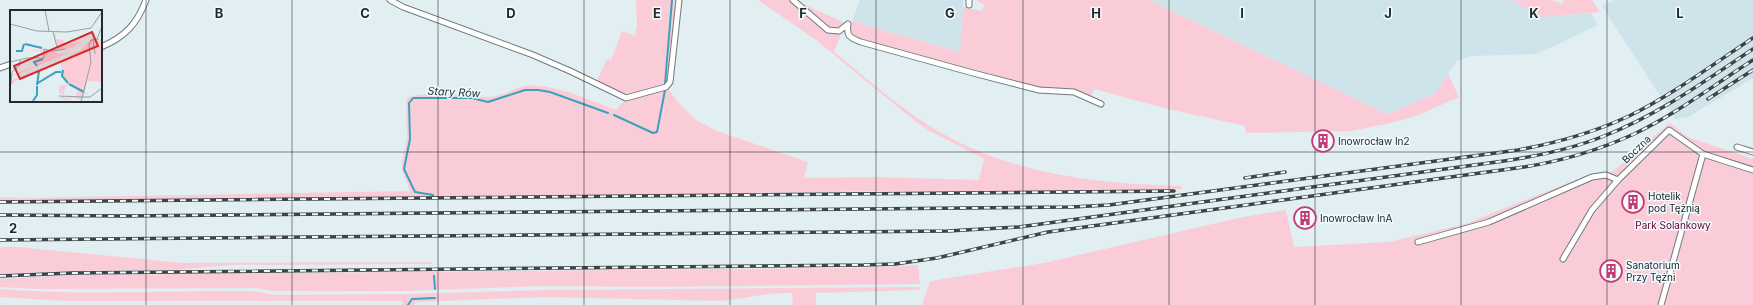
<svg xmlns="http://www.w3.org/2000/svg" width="1753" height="305" viewBox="0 0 1753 305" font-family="Inter,sans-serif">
<rect width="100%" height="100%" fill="#e1eff2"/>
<g fill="#cee4ea">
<polygon points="860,0 963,0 961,52 871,27 853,20"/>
<polygon points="1149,0 1512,0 1541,17 1591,13 1598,25 1537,54 1471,56 1457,61 1435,94 1387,114"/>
<polygon points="1615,0 1753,0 1753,78 1688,117 1675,119 1602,6"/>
</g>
<g fill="#faccd8">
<polygon points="636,0 677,0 668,81 664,86 627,96 597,81 607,59 611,60 622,31 635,36 637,25"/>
<path d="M 758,0 L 798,0 L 801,3 L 845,23 L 834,52 C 864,76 893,102 925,123 C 1002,173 1092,184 1181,186 L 1182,189 L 1037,192 L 900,191 L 438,197 L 0,200 L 0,197 L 25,198 L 410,191 L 402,170 L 402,161 L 407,138 L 406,102 L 408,97 C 430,91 465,97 487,97 C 500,98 513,88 525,86 C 550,82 593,101 616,110 L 624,101 L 668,89 L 678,102 L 696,120 L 717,131 L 808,162 L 804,178 L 873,177 L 979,180 L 984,159 L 928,130 L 915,121 L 816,40 Z"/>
<polygon points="976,0 1149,0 1387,114 1435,94 1448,74 1459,97 1416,116 1390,123 1352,131 1246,133 1245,126 1164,108 1094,89 1091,96 1075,90 1044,88 861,40 855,37 850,31 853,20 871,27 960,52 963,7 982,11 984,5"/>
<polygon points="1512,0 1552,0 1562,4 1564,0 1592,0 1600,12 1541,17"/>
<polygon points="1670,123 1688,137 1753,159 1753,305 922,305 930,281 1044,263 1243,217 1286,210 1294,247 1389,242 1465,224 1570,182 1590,175 1612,172"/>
<polygon points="0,247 18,247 183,263 432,262 432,264 230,265 174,270 71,271 0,274"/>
<polygon points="918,265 920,284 651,287 545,286 404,291 273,291 255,288 34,289 0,287 0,279 68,275 859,268"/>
<path d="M 920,287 L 919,290 L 816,293 L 816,305 L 793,305 L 792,293 C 768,292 744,299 720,301 L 545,297 L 416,302 L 414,305 L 402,305 L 403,301 L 68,301 L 0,297 L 0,289 C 85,296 169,290 254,291 L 275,295 L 405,294 L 546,290 Z"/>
</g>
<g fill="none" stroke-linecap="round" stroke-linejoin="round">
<g stroke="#38a3bc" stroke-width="2">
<polyline points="665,84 672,0"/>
<polyline points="614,115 653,133 657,132 665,90"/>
<polyline points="433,197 433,195 415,192 404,169 410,139 409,103 413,98 472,98 488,102 525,90 538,90 550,92 608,113"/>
<polyline points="434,276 435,289"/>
<polyline points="408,305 412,299 435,298"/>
</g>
<g stroke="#6e7a7d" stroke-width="7">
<g id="street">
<polyline points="390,0 403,7 533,55 570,71 626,98 666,87 670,82 679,0"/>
<path d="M 793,0 L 828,30 L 839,31 L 848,24 C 846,37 851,38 861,42 L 973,73 L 1039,90 L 1074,92 L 1101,104"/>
<polyline points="969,5 969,0"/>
<path d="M 101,47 C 125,37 137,24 146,0"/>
<polyline points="0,68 11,64"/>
<polyline points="1737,147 1753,152"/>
<polyline points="1418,242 1489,222 1592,177 1606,175 1618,180"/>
<polyline points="1563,259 1592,210 1618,180 1669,130 1703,154 1753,170"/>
<polyline points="1661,305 1703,154"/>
</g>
</g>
<use href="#street" stroke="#fff" stroke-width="5"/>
<g stroke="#3e4445" stroke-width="3.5">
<g id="rail">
<polyline points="1708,99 1753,70"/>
<polyline points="1245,178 1285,172"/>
<polyline points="0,202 1174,191"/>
<path d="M 0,215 L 123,216 L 1072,207 L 1109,205 L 1518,150 C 1556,143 1593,133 1629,116 C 1672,95 1712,65 1753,38"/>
<path d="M 0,240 L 948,231 L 1019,227 L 1504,161 C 1538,156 1572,149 1604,136 C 1658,115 1705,81 1753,49"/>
<path d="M 0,276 L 72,273 L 864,265 L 895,264 L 937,258 L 1048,232 L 1524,167 C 1562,161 1599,150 1634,134 C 1676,114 1714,85 1753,60"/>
</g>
</g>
<use href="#rail" stroke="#f1fbff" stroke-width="2" stroke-dasharray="6" stroke-linecap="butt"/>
</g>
<path fill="none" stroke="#24292a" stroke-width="1" stroke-opacity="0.55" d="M 146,0 L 146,305M 292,0 L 292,305M 438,0 L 438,305M 584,0 L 584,305M 730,0 L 730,305M 876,0 L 876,305M 1023,0 L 1023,305M 1169,0 L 1169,305M 1315,0 L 1315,305M 1461,0 L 1461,305M 1607,0 L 1607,305M 0,152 L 1753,152"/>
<defs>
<g id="building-ring" transform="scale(1.15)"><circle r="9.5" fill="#f1fbff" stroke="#c43a72" stroke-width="1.5"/><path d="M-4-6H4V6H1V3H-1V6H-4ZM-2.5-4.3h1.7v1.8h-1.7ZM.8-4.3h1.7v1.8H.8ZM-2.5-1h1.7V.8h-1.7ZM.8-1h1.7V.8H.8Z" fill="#c43a72"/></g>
</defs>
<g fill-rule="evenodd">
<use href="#building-ring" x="1323" y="141"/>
<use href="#building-ring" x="1633" y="202"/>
<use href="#building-ring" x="1305" y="218"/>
<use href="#building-ring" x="1611" y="271"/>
</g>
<g text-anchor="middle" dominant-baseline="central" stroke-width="3" stroke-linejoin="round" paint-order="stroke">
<g font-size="10" fill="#24292a" stroke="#f1fbff" text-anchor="start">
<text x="1338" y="141">Inowrocław In2</text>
<text x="1648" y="196">Hotelik<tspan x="1648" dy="12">pod Tężnią</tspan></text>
<text x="1320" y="218">Inowrocław InA</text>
<text x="1626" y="265">Sanatorium<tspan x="1626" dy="12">Przy Tężni</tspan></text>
</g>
<g font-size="10" fill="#24292a" stroke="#f1fbff">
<text transform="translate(1636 149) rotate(-44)">Boczna</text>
</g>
<g font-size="10" fill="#5e022f" stroke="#f1fbff">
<text x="1673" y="225">Park Solankowy</text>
</g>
<g font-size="11" font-style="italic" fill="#1c343a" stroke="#f1fbff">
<text transform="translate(454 92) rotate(3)">Stary Rów</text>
</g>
</g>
<g transform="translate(10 10)">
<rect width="92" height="92" fill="#e1eff2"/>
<path d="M 44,24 L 46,24 L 46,29 L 53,30 L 54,34 L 71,32 L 62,38 L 42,41 L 49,44 L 60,42 L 9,64 L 5,65 L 2,66 L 1,70 L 51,51 L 71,40 L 81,29 L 92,29 L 92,72 L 77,71 L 75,82 L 81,87 L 75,83 L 71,90 L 63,87 L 60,90 L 51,89 L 51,86 L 60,89 L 60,87 L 49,83 L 49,76 L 58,74 L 50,62 L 28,73 L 27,85 L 25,90 L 22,92 L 27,85 L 28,62 L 8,69 L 0,77 L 0,66 L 26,56 L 24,52 L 34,49 L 31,41 L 0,41 L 12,41 L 14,33 L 40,41 L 48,39 ZM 14,34 L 22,34 L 25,36 L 19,35 L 33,40 L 12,41 ZM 51,51 L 51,62 L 46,61 L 27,72 L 28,61 ZM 59,75 L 67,80 L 66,86 L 54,85 L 55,76 Z" fill="#faccd8" fill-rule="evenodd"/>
<path fill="none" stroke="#38a3bc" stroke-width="2" d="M 15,34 L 32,38M 6,41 L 12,41 L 14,34M 27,56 L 24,52 L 33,49M 53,60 L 52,66 L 58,73M 28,73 L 46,62 L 51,62M 59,74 L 74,82M 27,75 L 29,61M 23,91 L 27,85 L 27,76"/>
<path fill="none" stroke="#95a0a2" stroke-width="1" d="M 35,0 L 39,21M 0,14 L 27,21 L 57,22 L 81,18 L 92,2M 43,22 L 47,37M 87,29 L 92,16M 83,30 L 85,44M 0,52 L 17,48 L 34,48 L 34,39 L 42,41 L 55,39M 1,74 L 2,62 L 10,55 L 10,50M 49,86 L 72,87M 72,87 L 80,87 L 92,78M 71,92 L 81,52 L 79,35 L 81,30 L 88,29"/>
<path fill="#d62828" fill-opacity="0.15" stroke="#d62828" stroke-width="2" d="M 82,22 L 88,36 L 10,69 L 4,56 Z"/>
<rect width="92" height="92" fill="none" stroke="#24292a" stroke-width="2"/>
</g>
<g font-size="13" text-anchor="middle" font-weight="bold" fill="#24292a" stroke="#f1fbff" stroke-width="3" stroke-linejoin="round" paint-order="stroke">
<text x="219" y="18">B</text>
<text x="365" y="18">C</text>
<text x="511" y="18">D</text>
<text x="657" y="18">E</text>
<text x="803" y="18">F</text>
<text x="950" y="18">G</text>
<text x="1096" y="18">H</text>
<text x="1242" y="18">I</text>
<text x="1388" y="18">J</text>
<text x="1534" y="18">K</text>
<text x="1680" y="18">L</text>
<text x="13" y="233">2</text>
</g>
</svg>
